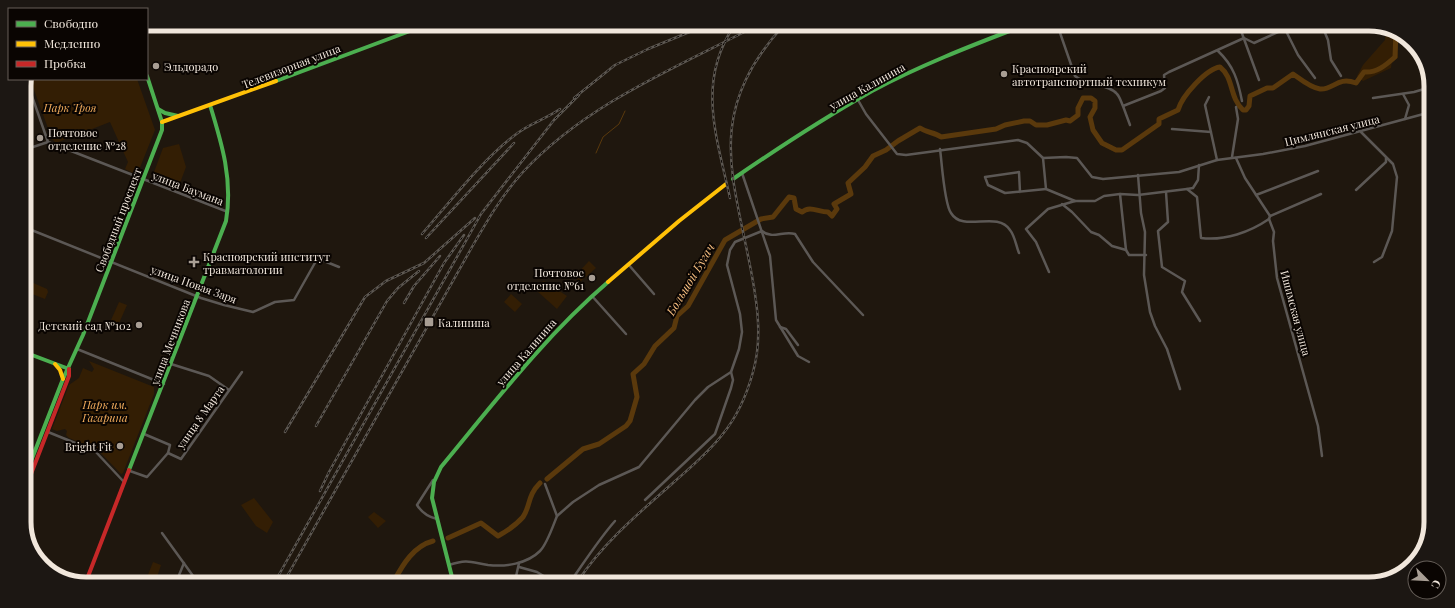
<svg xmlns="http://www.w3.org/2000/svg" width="1455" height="608" viewBox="0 0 1455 608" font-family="'Playfair Display',serif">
<rect width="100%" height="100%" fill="#1f170e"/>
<g fill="#331e04">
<polygon points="1386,29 1393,29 1400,34 1397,35 1398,58 1392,61 1391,68 1363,81 1357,76 1363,65 1385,40"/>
<polygon points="30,79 137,79 155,130 137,175 125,169 128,162 110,122 56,143 52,139"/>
<polygon points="179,144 186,167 177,191 151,180 163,148"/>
<polygon points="589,261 596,268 580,282 574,277"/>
<polygon points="544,281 567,296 557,309 537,291 537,284"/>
<polygon points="31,282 47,289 48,292 45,299 27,292 26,291"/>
<polygon points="511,294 522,304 515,312 504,302"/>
<polygon points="119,302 127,305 116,330 108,327"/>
<polygon points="89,361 154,387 154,394 123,473 121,474 98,450 69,438 66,435 67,431 65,429 57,431 52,429 69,385 79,378 83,368 92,372 94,369"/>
<polygon points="254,498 273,522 267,533 256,526 241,505"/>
<polygon points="374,512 386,521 378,528 368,517"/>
<polygon points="153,562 161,565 156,580 146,580"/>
</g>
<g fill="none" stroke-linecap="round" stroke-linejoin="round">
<polyline stroke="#5a390c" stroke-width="1" points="596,153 603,137 619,124 625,111"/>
<g stroke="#5a390c" stroke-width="5">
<path d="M 547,479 L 583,449 L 599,444 L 626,426 L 630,421 L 637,397 L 633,374 L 644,364 L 655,346 L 674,328 L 677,316 L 688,306 L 725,240 L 761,219 L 773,217 L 789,197 L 794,198 L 796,209 L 802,212 C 810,205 818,212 828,212 L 832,216 L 837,209 L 834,204 L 851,194 L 848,183 L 865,167 L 873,156 L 886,150 L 898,141 L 920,128 C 927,133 934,132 941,137 L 996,129 L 1005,125 L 1024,121 L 1030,121 L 1036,125 L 1047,125 L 1066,120 L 1070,121 L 1078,115 L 1078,108 L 1083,98 L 1091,98 L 1095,101 L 1095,108 L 1090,117 L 1093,130 L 1102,143 L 1116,150 L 1122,150 L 1159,124 L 1159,119 L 1178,110 C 1182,96 1206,69 1220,67 C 1234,78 1229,97 1243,110 L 1246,110 L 1249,106 L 1250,96 L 1267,88 L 1273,88 L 1293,74 C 1300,79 1311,88 1320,89 C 1334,90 1337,76 1356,83 L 1364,72 C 1377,73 1386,65 1395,57 L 1396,31"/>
<path d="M 448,538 L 481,523 L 498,536 C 507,531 516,525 523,517 C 531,505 527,496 540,483"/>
<path d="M 394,581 C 403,564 414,546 433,541"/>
</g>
<g stroke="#5c5855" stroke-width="2.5">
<path d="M 1058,27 L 1075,76 C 1086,86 1109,84 1117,94 C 1120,97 1121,102 1123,106 L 1161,91 L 1165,88 L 1164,75 L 1169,72 L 1244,38 L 1254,43 L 1287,28"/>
<polyline points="1240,28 1259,80"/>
<polyline points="1323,28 1328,40 1331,60 1341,76"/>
<polyline points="1285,29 1298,55 1315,78"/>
<path d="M 1218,51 C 1234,66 1238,81 1242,101"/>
<polyline points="26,79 48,142 228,212"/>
<polyline points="1403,94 1409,105 1405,119"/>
<polyline points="1209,97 1205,105 1217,160"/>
<polyline points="1373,98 1414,92 1431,87"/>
<polyline points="858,100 866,114 897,154 906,155 1018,140 1027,143 1043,158 1066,157 1077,158 1092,177 1103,179 1179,172 1217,160 1263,154 1305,146 1431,112"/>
<polyline points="1123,106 1130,125"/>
<polyline points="1172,129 1211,132"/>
<polyline points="1361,132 1393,164 1397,177 1392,231 1382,257 1374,262"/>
<path d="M 940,149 C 942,163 944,203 951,213 C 963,233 997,210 1010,230 C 1015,236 1016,246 1019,253"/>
<polyline points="24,150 48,142"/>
<polyline points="1232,157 1238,119 1236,107"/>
<polyline points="1043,158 1046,189 1075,201 1095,201 1104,196 1120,194 1138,195 1187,189"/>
<polyline points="1236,158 1245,178 1270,216 1269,219 1274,232 1273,241 1277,278 1318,426 1322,456"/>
<path d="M 1199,165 L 1198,180 L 1193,188 L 1187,189 L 1197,197 L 1201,238 C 1225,241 1250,232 1269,219"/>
<polyline points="742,173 770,256 776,320 798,356 809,362"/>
<polyline points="1138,175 1141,213 1145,232 1144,275 1150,312 1155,326 1167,349 1180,389"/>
<polyline points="1356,190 1386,162 1386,158"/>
<polyline points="1020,192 1019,172 985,177 988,185 1005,193 1046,189"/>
<polyline points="1166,192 1168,222 1158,231 1162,267 1185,281 1182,292 1200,321"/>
<polyline points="1120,194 1126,250"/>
<polyline points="1256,195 1318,171"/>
<polyline points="1062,204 1072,212 1091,232 1099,235 1112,246 1126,250 1129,255 1146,255"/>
<polyline points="1270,216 1321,194"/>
<polyline points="24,227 201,298 224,305 253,312 275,302 294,300 316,261 319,259 339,267"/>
<polyline points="628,264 654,294"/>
<polyline points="1049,272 1036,242 1026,229 1048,209 1075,201"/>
<polyline points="592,296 626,334"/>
<polyline points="780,327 786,329 798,345"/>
<polyline points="77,349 164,384"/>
<polyline points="171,364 209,376 229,390"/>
<polyline points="48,432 95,451 124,482"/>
<polyline points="144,434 170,445 168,453"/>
<polyline points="130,471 147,477 168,453 181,459 242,372"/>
<path d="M 433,480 L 417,505 C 422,513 428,517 437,519"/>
<polyline points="645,500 715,434 731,388 733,380 731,372"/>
<path d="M 557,516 L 573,502 L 599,485 L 639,467 L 695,400 L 708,387 L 731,372 L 739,349 L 742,332 L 740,314 L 727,265 L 730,250 L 735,242 L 762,231 C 772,240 784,230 795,234 L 813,262 L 863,315"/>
<polyline points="162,533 196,580"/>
<path d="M 449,565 C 468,559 470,562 488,565 C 505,567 527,564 540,551 C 547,544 553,526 557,516 L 545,484"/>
<polyline points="519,567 537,572 547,578 571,581"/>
<polyline points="54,573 70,579"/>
<polyline points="177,580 184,563"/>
<polyline points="515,581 519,563"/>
<path d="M 571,581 C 585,561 599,539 615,521"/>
</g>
<g stroke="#4caf50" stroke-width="4">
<polyline points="276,81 426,25"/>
<polyline points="158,109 165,113 178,116"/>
<path d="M 733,179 C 778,148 824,118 872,91 C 919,66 970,46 1020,27"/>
<polyline points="24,352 69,369"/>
<path d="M 129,470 L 226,221 C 233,180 222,144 210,105"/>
<polyline points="24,479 63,379 83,335 162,130 162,122 147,76"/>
<path d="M 453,581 L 432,498 L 434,482 L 441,467 C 494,403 545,336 608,282"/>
</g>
<g stroke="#ffc107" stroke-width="4">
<polyline points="162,122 276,81"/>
<polyline points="608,282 679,221 726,184"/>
<polyline points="55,364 60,370 63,379"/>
</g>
<g stroke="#c62828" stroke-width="4">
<polyline points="24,492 69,376 69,369"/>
<polyline points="87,579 129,470"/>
</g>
<g stroke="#5d5852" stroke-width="2.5">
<g id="rail">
<polyline points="574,98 615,65 648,49 704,26"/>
<path d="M 730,198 C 717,138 696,82 734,26"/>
<path d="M 422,234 C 449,203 482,160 515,135 C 528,124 546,119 560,109"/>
<polyline points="426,238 514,143"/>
<polyline points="404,303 414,286 440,256"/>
<polyline points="316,426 387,301 398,288 419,271"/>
<polyline points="285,432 365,297 386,281 424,263 475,218"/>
<polyline points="320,491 329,472 444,263 464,235"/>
<polyline points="276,580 481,214 554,120 579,95"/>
<path d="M 285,580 L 472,247 C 487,221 502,195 523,172 C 586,104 675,68 756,26"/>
<path d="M 578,581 C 603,543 640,512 674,482 C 691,467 708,453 722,435 C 737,417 747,394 753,372 C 762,341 758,308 752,276 C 733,174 704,114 783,26"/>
</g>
</g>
<use href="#rail" stroke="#0a0502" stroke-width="1" stroke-dasharray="3" stroke-linecap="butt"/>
</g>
<g fill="#a89e94" stroke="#0a0502" stroke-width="1.5">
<circle cx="156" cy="66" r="4"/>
<circle cx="1004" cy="74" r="4"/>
<circle cx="40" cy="138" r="4"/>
<path d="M192 256h4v4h4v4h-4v4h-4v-4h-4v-4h4z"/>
<circle cx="592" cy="278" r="4"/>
<rect x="424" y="317" width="10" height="10" rx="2"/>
<circle cx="139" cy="325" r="4"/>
<circle cx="120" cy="446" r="4"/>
</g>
<g text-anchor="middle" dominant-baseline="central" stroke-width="4" stroke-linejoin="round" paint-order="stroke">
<g font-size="11" fill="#f1e7dc" stroke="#0a0502" text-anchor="start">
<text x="164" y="66">Эльдорадо</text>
<text x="1012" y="68">Красноярский<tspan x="1012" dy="13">автотранспортный техникум</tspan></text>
<text x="48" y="132">Почтовое<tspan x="48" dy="13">отделение №28</tspan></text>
<text x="203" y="256">Красноярский институт<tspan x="203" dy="13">травматологии</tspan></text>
<text x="584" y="272" text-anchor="end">Почтовое<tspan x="584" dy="13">отделение №61</tspan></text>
<text x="438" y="322">Калинина</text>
<text x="131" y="325" text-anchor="end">Детский сад №102</text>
<text x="112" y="446" text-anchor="end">Bright Fit</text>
</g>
<g font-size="11" fill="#f1e7dc" stroke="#0a0502">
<text transform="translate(291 66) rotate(-21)">Телевизорная улица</text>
<text transform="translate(867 86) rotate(-29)">улица Калинина</text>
<text transform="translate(1332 130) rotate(-14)">Цимлянская улица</text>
<text transform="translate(188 188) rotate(21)">улица Баумана</text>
<text transform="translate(118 220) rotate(-69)">Свободный проспект</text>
<text transform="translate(194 284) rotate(20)">улица Новая Заря</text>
<text transform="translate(1296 313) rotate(75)">Ишимская улица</text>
<text transform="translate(170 342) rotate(-69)">улица Мечникова</text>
<text transform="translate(526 352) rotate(-49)">улица Калинина</text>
<text transform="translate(200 417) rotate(-55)">улица 8 Марта</text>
</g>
<g font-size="11" font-style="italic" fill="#f4ae5d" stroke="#0a0502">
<text x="70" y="107">Парк Троя</text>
<text x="105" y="404">Парк им.<tspan x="105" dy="13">Гагарина</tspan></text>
</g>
<g font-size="12" font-style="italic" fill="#f7bf81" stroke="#0a0502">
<text transform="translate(690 279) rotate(-59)">Большой Бугач</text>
</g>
</g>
<path d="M0 0H1455V608H0ZM86 31H1369A55 55 0 0 1 1424 86V522A55 55 0 0 1 1369 577H86A55 55 0 0 1 31 522V86A55 55 0 0 1 86 31Z" fill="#1c1713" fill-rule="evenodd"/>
<path fill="none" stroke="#f1e7dc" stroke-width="5" d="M86 31H1369A55 55 0 0 1 1424 86V522A55 55 0 0 1 1369 577H86A55 55 0 0 1 31 522V86A55 55 0 0 1 86 31Z"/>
<rect x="8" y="8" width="140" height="72" fill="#0a0502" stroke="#665f59"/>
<rect x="16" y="21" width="20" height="6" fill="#4caf50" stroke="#665f59"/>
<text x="44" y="28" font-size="12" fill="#f1e7dc">Свободно</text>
<rect x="16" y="41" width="20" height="6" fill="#ffc107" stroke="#665f59"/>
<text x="44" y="48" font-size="12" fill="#f1e7dc">Медленно</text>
<rect x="16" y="61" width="20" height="6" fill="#c62828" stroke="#665f59"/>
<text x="44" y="68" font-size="12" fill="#f1e7dc">Пробка</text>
<g transform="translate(1427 580) rotate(114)"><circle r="19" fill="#0a0502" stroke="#665f59"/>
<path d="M0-3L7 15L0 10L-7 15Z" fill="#a89e94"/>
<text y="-6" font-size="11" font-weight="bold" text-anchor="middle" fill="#f1e7dc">С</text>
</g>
</svg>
